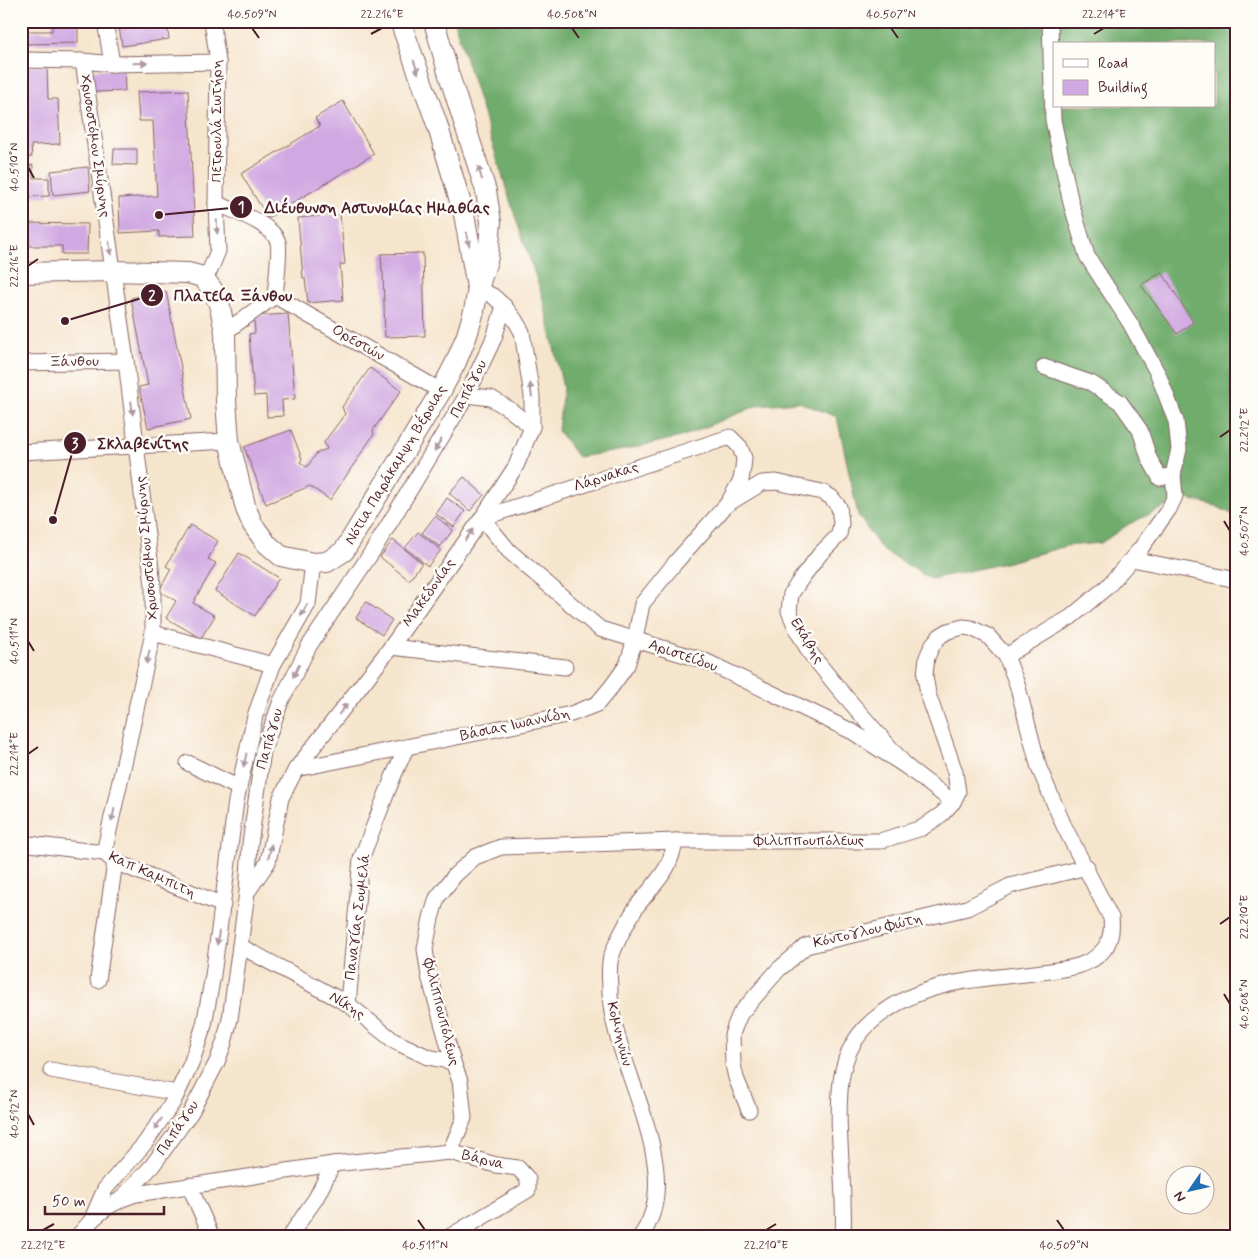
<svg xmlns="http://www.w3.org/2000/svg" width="1258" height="1258" viewBox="0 0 1258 1258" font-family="Mynerve,sans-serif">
<rect width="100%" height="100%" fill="#fdfcf7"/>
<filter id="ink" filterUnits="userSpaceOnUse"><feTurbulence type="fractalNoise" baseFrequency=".02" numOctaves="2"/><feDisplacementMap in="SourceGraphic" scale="10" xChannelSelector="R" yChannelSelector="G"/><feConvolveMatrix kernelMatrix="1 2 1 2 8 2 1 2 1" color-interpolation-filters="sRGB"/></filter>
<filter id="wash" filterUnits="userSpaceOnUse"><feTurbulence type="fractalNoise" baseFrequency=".0096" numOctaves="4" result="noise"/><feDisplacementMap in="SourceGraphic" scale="20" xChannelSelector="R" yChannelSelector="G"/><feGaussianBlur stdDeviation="1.12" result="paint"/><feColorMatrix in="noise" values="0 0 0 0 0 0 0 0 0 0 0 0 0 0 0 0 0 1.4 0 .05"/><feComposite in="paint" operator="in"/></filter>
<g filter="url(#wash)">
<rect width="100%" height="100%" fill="#f6e5cd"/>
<path fill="#6fac6c" stroke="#5c664c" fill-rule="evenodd" d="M 454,21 L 1237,21 L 1237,517 L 1216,506 L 1184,498 L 1129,524 L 1101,543 L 1066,546 L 1009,562 L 931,579 L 882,550 L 858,515 L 837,417 L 799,402 L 759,405 L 681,437 L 619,451 L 578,457 L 558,431 L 563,388 L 542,295 L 514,213 ZM 1054,44 L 1214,44 L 1214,106 L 1054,106 Z"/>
<g id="blocks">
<g fill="#d1a9e2">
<polygon points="21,21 25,21 25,31 52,31 52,21 78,21 78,43 21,44"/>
<polygon points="118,21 173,21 174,22 167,23 169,39 122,46"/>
<polygon points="47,66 48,99 58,99 60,144 31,145 32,157 21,158 21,67"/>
<polygon points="124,69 125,91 93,92 92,70"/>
<polygon points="188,90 195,236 159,237 159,231 120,233 119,198 157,196 153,121 139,121 137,92"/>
<polygon points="343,101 374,154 268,218 241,174 320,126 315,118"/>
<polygon points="114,149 137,149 137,165 113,164"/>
<polygon points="33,165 33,178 49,178 49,196 21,197 21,166"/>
<polygon points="88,167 90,191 53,195 51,171"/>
<polygon points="340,214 345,264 340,265 343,300 308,303 305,278 303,278 298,218"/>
<polygon points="21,223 88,224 87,254 62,254 62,246 21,246"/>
<polygon points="423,253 425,336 385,337 383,272 382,272 381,254"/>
<polygon points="1162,272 1193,322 1177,334 1141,285"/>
<polygon points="166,291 191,419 148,428 139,387 148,385 131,298"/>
<polygon points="288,314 295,399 282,400 283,416 267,417 266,395 254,396 249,334 255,333 254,316"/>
<polygon points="370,368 401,391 373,430 374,434 330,500 310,486 266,504 244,447 291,430 302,459 300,462 307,467 317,453 327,449 324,442 345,414 342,407"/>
<polygon points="464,477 484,495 470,511 449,493"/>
<polygon points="447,498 465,511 454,527 436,514"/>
<polygon points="435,516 453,530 440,547 422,533"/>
<polygon points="190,525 218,541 208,559 216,563 193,603 215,616 201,638 166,618 176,601 159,591 171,569 166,566"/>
<polygon points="418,532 441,550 428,566 405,548"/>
<polygon points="393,540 422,563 409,580 380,557"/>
<polygon points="239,553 279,578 255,616 215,591"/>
<polygon points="366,602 392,620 382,635 356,618"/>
</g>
</g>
</g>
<g filter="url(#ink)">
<use href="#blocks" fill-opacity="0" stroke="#866464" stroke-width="1"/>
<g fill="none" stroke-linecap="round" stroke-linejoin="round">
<g stroke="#866464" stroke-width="17">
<g id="minor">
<polyline points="105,21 112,64"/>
<polyline points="21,60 83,61 112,64 218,62"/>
<polyline points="83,61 126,361 153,585 153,633 104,853"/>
<path d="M 216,203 C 233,211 272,223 278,242 C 280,248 276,287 275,296"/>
<polyline points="203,277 210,270 218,251 216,203 218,62 212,21"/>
<polyline points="275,296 441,391"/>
<polyline points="225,332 275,296"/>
<polyline points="21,363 126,361"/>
<polyline points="1044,367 1091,383 1120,402 1140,430 1149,458 1160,478 1173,475 1179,449 1176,421 1158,374 1130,323 1087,256 1071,203 1053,120 1050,21"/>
<polyline points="467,395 491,398 509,409 532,427"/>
<polyline points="21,452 229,441"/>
<polyline points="729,503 762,483 776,482 822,492 831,497 839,507 841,523 839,535 820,554 801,579 791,594 789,611 797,630 810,653 839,689 907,767 953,802"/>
<polyline points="1132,559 1237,580"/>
<polyline points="153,633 273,665"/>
<polyline points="391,647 565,667"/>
<polyline points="1006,656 1071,617 1108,586 1141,548 1169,509 1175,496 1173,475"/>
<polyline points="188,763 239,788"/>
<polyline points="296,769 571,714 597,704 612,686 627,665 635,639 642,604 675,563 728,503 741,480 743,468 744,458 740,447 730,437 482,518 509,551 600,629 705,661 853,732 907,767"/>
<polyline points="21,843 104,853 115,862 223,905"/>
<polyline points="248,891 268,862 281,798 296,769 391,647 482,518 516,466 532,427 532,396 522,332 515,320 504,306 493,296 478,289"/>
<polyline points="240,946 348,1004 394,1041 428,1057 453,1062"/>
<polyline points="98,980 115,862"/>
<polyline points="348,1004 361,859 393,777 406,748"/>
<polyline points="51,1070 177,1093"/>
<polyline points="749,1110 736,1078 733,1064 732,1035 735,1026 740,1014 778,970 806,946 967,908 1010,886 1087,867"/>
<polyline points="189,1185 212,1237"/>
<polyline points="122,1198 152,1166 191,1112 217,1062 224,1043 230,1019 240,946 247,892 250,844 263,751 281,701 309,646 374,549 467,395 494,338 504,306"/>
<path d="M 91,1221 C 105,1207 118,1199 136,1194 L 333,1164 L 450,1152 L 464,1118 L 460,1081 L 453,1062 L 429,976 L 425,949 L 431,918 L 437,898 L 455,875 L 475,857 L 501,847 L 676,841 L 880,841 L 922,828 L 942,814 L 953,802 L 958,792 L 955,772 L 928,694 L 925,675 L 927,657 L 933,644 L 940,636 L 948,631 L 963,627 L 971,628 L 988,636 L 1006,656 L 1017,684 L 1039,768 L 1064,826 L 1111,918 C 1114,943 1102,958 1078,966 C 1013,981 941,971 884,1012 C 859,1029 845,1050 841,1081 C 835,1132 846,1185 843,1237"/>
<polyline points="77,1237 91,1221 105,1189 145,1143 173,1102 191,1064 204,1025 213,975 236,801 255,716 273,665 308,604 313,563"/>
<polyline points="289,1237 316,1198 333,1164"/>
<polyline points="449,1237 528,1190 528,1179 518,1168 496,1165 450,1152"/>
<path d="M 640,1237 C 690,1172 611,1064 610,992 C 610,981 608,967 611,957 C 617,940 627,922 637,906 C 647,893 659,881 667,867 C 671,859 673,850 676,841"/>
</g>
</g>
<g stroke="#866464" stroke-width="22">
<g id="major">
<polyline points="400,21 437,124 464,214 477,287"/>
<polyline points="21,273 113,271 188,273 203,277 214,292 220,307 225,332 226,401 229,441 246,509 253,525 266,543 281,556 313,563 327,562 344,551 441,391 456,362 467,335 474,311 478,289 488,257 491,222 486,191 448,72 434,21"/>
</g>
</g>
<use href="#minor" stroke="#fff" stroke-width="15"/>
<use href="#major" stroke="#fff" stroke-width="20"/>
</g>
<defs><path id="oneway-solid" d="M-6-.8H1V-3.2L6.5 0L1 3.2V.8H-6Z" transform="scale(1.25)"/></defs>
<g fill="#ae9aa0">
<use href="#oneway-solid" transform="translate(140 63) rotate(-1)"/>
<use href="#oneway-solid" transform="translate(416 67) rotate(70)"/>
<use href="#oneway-solid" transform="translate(480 173) rotate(-107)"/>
<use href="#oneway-solid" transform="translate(217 227) rotate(88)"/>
<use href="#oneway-solid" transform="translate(468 239) rotate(79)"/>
<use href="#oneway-solid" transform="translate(110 248) rotate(82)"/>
<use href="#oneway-solid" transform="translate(531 390) rotate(-97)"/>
<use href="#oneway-solid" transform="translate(132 408) rotate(83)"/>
<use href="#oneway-solid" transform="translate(438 445) rotate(121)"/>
<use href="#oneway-solid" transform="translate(469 535) rotate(-55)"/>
<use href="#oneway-solid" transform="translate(304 610) rotate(118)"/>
<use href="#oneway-solid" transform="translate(148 657) rotate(103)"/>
<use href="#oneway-solid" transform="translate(296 671) rotate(117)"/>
<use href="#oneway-solid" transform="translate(343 709) rotate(-52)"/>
<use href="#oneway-solid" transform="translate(245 760) rotate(103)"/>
<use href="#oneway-solid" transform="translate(113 815) rotate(103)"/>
<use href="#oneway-solid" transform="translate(270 851) rotate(-78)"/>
<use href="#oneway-solid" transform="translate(218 938) rotate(98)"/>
<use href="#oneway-solid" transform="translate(158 1124) rotate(124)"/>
</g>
</g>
<path fill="none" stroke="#4a1f2b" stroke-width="2" d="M 252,28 L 259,38M 572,28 L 579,38M 891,28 L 898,38M 371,34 L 382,28M 1094,34 L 1104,28M 28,167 L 34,178M 28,266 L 38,259M 1220,437 L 1230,430M 1224,521 L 1230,531M 28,641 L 34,651M 28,754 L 38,747M 1220,924 L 1230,917M 1224,994 L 1230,1004M 28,1114 L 34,1125M 418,1220 L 425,1230M 1057,1220 L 1064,1230M 43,1230 L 54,1224M 766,1230 L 776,1224"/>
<g text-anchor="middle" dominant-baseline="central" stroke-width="5" stroke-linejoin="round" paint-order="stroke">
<g font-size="15" fill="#4a1f2b" stroke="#fdfcf7">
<text transform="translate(217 121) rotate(-90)">Πετρουλά Σωτήρη</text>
<text transform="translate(95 146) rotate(82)">Χρυσοστόμου Σμύρνης</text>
<text transform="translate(358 343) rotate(30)">Ορεστών</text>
<text transform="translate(74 362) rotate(-1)">Ξάνθου</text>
<text transform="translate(469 389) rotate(-63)">Παπάγου</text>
<text transform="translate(396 465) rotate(-59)">Νότια Παράκαμψη Βέροιας</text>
<text transform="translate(606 477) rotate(-18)">Λάρνακας</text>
<text transform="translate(147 548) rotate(-95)">Χρυσοστόμου Σμύρνης</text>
<text transform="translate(429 593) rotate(-55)">Μακεδονίας</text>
<text transform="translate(807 641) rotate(59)">Εκάβης</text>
<text transform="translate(683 656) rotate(19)">Αριστείδου</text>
<text transform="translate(515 725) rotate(-12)">Βάσιας Ιωαννίδη</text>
<text transform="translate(270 739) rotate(-74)">Παπάγου</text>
<text x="809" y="841">Φιλιππουπόλεως</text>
<text transform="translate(152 875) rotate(24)">Καπ Καμπιτη</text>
<text transform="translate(358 917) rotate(-83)">Παναγίας Σουμελά</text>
<text transform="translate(868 931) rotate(-13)">Κόντογλου Φώτη</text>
<text transform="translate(347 1006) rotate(33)">Νίκης</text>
<text transform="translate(441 1012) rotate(76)">Φιλιππουπόλεως</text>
<text transform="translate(619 1034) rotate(76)">Κομνηνών</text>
<text transform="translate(178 1128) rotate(-56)">Παπάγου</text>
<text transform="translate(483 1160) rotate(14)">Βάρνα</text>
</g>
</g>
<path fill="none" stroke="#4a1f2b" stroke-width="2" d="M159 215L241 207M65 321L152 295M53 520L75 443"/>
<g fill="#4a1f2b" stroke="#fdfcf7" stroke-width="2">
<circle cx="159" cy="215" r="5"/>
<circle cx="65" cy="321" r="5"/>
<circle cx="53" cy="520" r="5"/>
<circle cx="241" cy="207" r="12"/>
<circle cx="152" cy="295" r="12"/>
<circle cx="75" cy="443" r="12"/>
</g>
<g font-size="15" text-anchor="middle" font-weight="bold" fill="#fff">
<text x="241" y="212">1</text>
<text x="152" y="301">2</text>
<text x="75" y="449">3</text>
</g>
<g font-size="16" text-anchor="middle" font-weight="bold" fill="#4a1f2b" stroke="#fdfcf7" stroke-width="5" stroke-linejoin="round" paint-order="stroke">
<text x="377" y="213">Διέυθυνση Αστυνομίας Ημαθίας</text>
<text x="233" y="301">Πλατεία Ξάνθου</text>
<text x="143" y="449">Σκλαβενίτης</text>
</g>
<rect width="1258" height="1258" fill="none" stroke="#fdfcf7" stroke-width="55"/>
<rect x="1053" y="42" width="162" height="65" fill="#fdfcf7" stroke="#b5a4a5"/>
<rect x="1063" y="59" width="25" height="8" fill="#ffffff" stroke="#b5a4a5"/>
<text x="1098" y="68" font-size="15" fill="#4a1f2b">Road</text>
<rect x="1063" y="80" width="25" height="15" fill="#d1a9e2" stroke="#b5a4a5"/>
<text x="1098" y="92" font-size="15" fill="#4a1f2b">Building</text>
<g transform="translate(1190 1190) rotate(236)"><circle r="24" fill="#fdfcf7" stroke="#b5a4a5"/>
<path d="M0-4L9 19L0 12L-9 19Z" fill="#1f6fb2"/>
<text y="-8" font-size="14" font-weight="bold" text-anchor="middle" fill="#4a1f2b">N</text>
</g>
<path d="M45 1206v8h119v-8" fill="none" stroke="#4a1f2b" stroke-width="2.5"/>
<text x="52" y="1206" font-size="15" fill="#4a1f2b" stroke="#fdfcf7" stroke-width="4" paint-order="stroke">50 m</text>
<rect x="28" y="28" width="1202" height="1202" fill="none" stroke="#4a1f2b" stroke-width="2"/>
<g font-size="12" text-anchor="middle" fill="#4a1f2b">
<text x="252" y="18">40.509°N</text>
<text x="382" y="18">22.216°E</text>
<text x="572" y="18">40.508°N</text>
<text x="891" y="18">40.507°N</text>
<text x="1104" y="18">22.214°E</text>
<text transform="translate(14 167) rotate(-90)" y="4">40.510°N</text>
<text transform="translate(14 266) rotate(-90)" y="4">22.216°E</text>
<text transform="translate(1244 430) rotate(-90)" y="4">22.212°E</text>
<text transform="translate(1244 531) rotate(-90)" y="4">40.507°N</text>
<text transform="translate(14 641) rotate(-90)" y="4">40.511°N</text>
<text transform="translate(14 754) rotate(-90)" y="4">22.214°E</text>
<text transform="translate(1244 917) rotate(-90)" y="4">22.210°E</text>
<text transform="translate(1244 1004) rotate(-90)" y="4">40.508°N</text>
<text transform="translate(14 1114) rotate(-90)" y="4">40.512°N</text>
<text x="43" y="1249">22.212°E</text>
<text x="425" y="1249">40.511°N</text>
<text x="766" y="1249">22.210°E</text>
<text x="1064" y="1249">40.509°N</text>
</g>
</svg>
